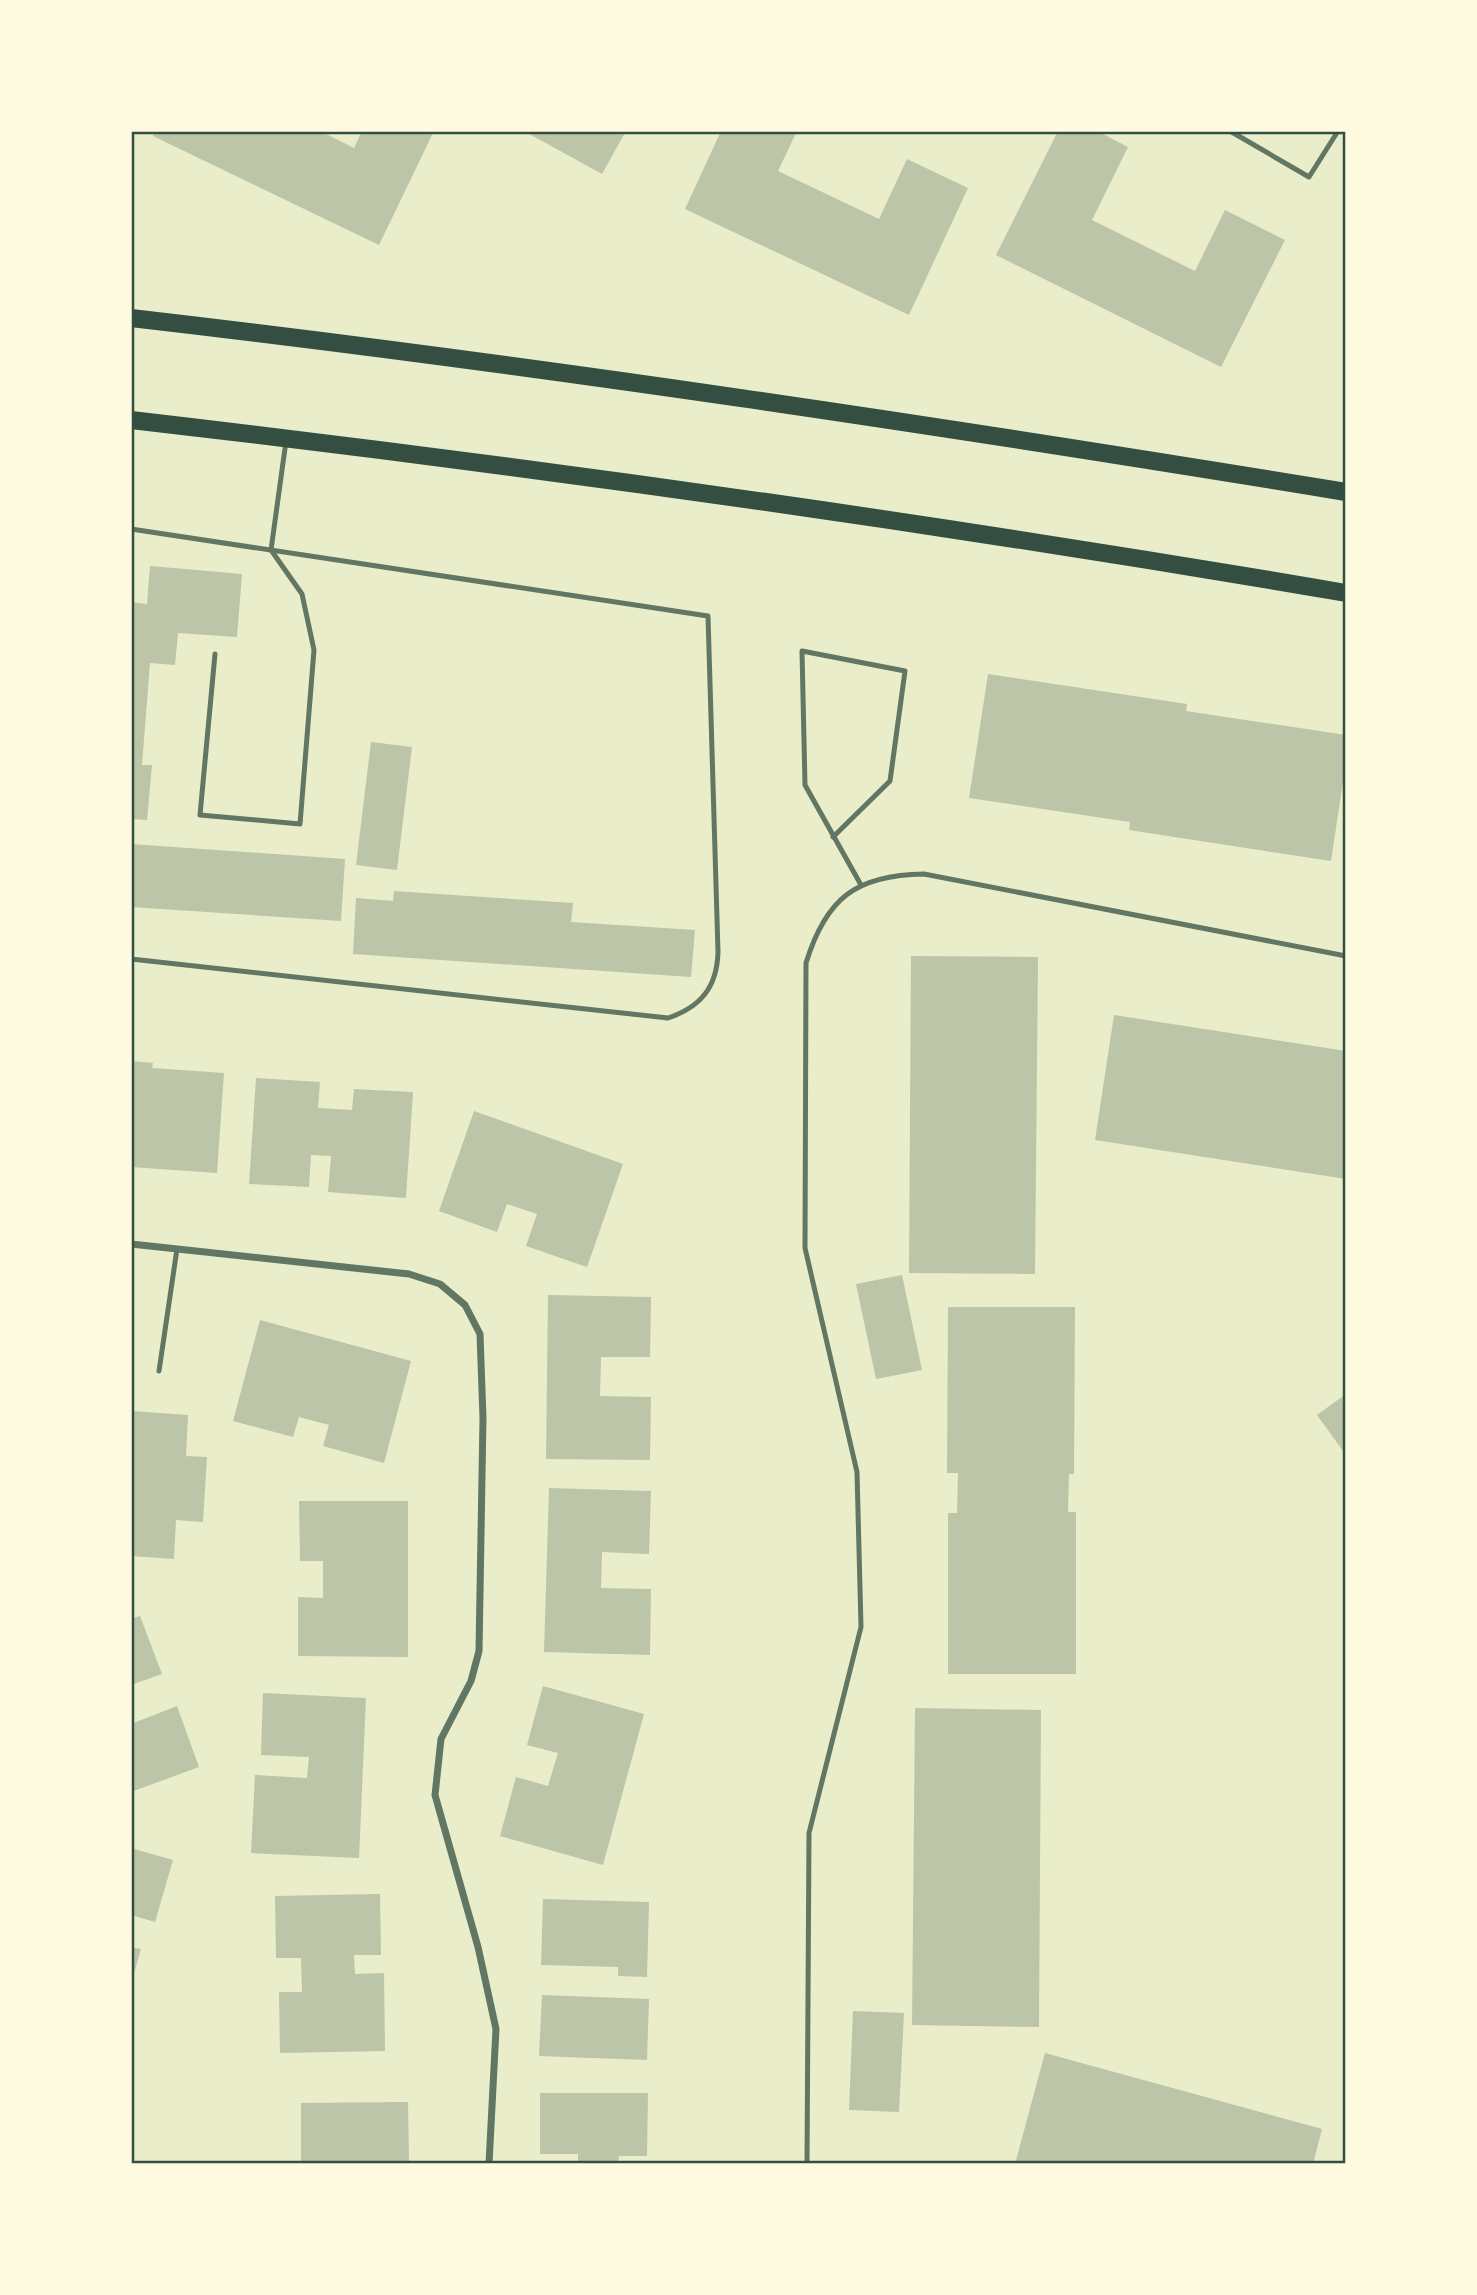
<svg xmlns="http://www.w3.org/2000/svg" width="1477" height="2295" viewBox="0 0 1477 2295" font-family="'Roboto Condensed',sans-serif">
<rect width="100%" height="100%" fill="#e9edc9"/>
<g fill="#bcc5a7">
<polygon points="155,131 320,131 354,148 362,131 434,131 379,245 153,136"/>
<polygon points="524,131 626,131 602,174"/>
<polygon points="721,131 797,131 778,171 879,219 907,159 968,188 909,315 685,209"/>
<polygon points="1058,131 1097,131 1128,147 1092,220 1195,271 1225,210 1285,240 1221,367 996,255"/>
<polygon points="150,566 242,574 237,637 178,633 175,665 150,663 142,765 152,765 147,820 131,819 131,602 147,604"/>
<polygon points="988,674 1187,704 1186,711 1346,735 1346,762 1331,861 1129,830 1130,822 969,798"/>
<polygon points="371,742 412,747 397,870 356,865"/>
<polygon points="131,844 345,859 341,921 131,907"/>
<polygon points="394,891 573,903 571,922 695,930 691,977 353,954 356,898 393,901"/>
<polygon points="911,956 1038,957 1035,1274 909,1273"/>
<polygon points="1114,1015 1346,1051 1346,1179 1095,1140"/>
<polygon points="131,1061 153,1063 152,1068 224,1073 217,1173 131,1167"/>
<polygon points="256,1078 320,1082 318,1108 352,1110 354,1089 413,1092 406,1198 328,1192 331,1156 311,1155 309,1187 249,1184"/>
<polygon points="474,1111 623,1164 587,1267 526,1246 537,1214 507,1204 497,1232 439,1211"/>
<polygon points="902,1275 922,1370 876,1379 856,1284"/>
<polygon points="548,1295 651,1297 650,1357 601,1357 600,1396 651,1397 650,1460 546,1459"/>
<polygon points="948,1307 1075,1307 1074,1474 1069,1474 1068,1512 1076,1512 1076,1674 948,1674 948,1513 957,1513 958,1473 947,1473"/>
<polygon points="260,1320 411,1361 384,1463 323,1446 329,1425 299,1417 293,1437 233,1421"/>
<polygon points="1346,1394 1346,1455 1317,1415"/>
<polygon points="131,1411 188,1415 186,1456 207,1457 203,1522 176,1520 174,1559 131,1556"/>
<polygon points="549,1488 651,1491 649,1554 602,1552 601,1588 651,1589 650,1655 544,1652"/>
<polygon points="299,1501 408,1501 408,1657 298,1656 298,1597 323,1598 323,1561 300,1561"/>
<polygon points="140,1616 162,1674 131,1685 131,1619"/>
<polygon points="543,1686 644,1714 603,1865 500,1836 516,1777 548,1786 558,1753 527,1745"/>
<polygon points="263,1693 366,1698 359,1858 251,1853 255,1775 307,1778 309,1757 261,1755"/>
<polygon points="177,1706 199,1767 131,1792 131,1724"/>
<polygon points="915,1708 1041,1710 1039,2027 912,2025"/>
<polygon points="131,1848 173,1860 155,1922 131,1915"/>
<polygon points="380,1894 381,1955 354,1955 355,1974 384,1973 385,2051 280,2053 279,1992 302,1992 301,1958 276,1958 275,1896"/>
<polygon points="543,1899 649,1902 647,1977 618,1976 618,1967 541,1965"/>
<polygon points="131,1947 141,1949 132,1980 131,1980"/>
<polygon points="542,1995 649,1999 647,2060 539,2056"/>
<polygon points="853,2011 904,2013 899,2112 849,2110"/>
<polygon points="1045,2053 1322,2129 1313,2164 1015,2164"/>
<polygon points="540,2093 648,2093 647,2156 619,2156 618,2164 578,2164 578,2154 540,2154"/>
<polygon points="408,2102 409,2161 301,2164 301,2103"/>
</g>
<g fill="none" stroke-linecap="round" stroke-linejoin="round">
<g stroke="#617663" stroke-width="5">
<polyline points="1230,131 1309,177 1338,131"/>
<path d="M 131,529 L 708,616 L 718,952 C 717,987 701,1007 668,1018 L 131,959"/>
<polyline points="215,654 200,815 300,824 314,650 302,594 271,550 286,441"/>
<polyline points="833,837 890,781 905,671 802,651 805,785 861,885"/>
<polyline points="159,1371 177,1249"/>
<path d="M 807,2164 L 809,1833 L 861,1627 L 857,1472 L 805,1248 L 806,963 C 826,898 856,875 924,874 L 1346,956"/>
</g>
<polyline stroke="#617663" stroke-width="7" points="131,1244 409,1274 440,1284 465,1305 480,1334 483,1418 479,1651 471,1681 441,1739 435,1795 478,1947 496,2029 489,2164"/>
<g stroke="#344e41" stroke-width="18">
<path d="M 131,318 C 538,365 942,426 1346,492"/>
<path d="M 131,420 C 537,467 943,524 1346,593"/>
</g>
</g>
<rect width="1477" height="2295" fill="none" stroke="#fefae0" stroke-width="266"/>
<rect x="133" y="133" width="1211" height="2029" fill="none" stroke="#344e41" stroke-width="2.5"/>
</svg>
